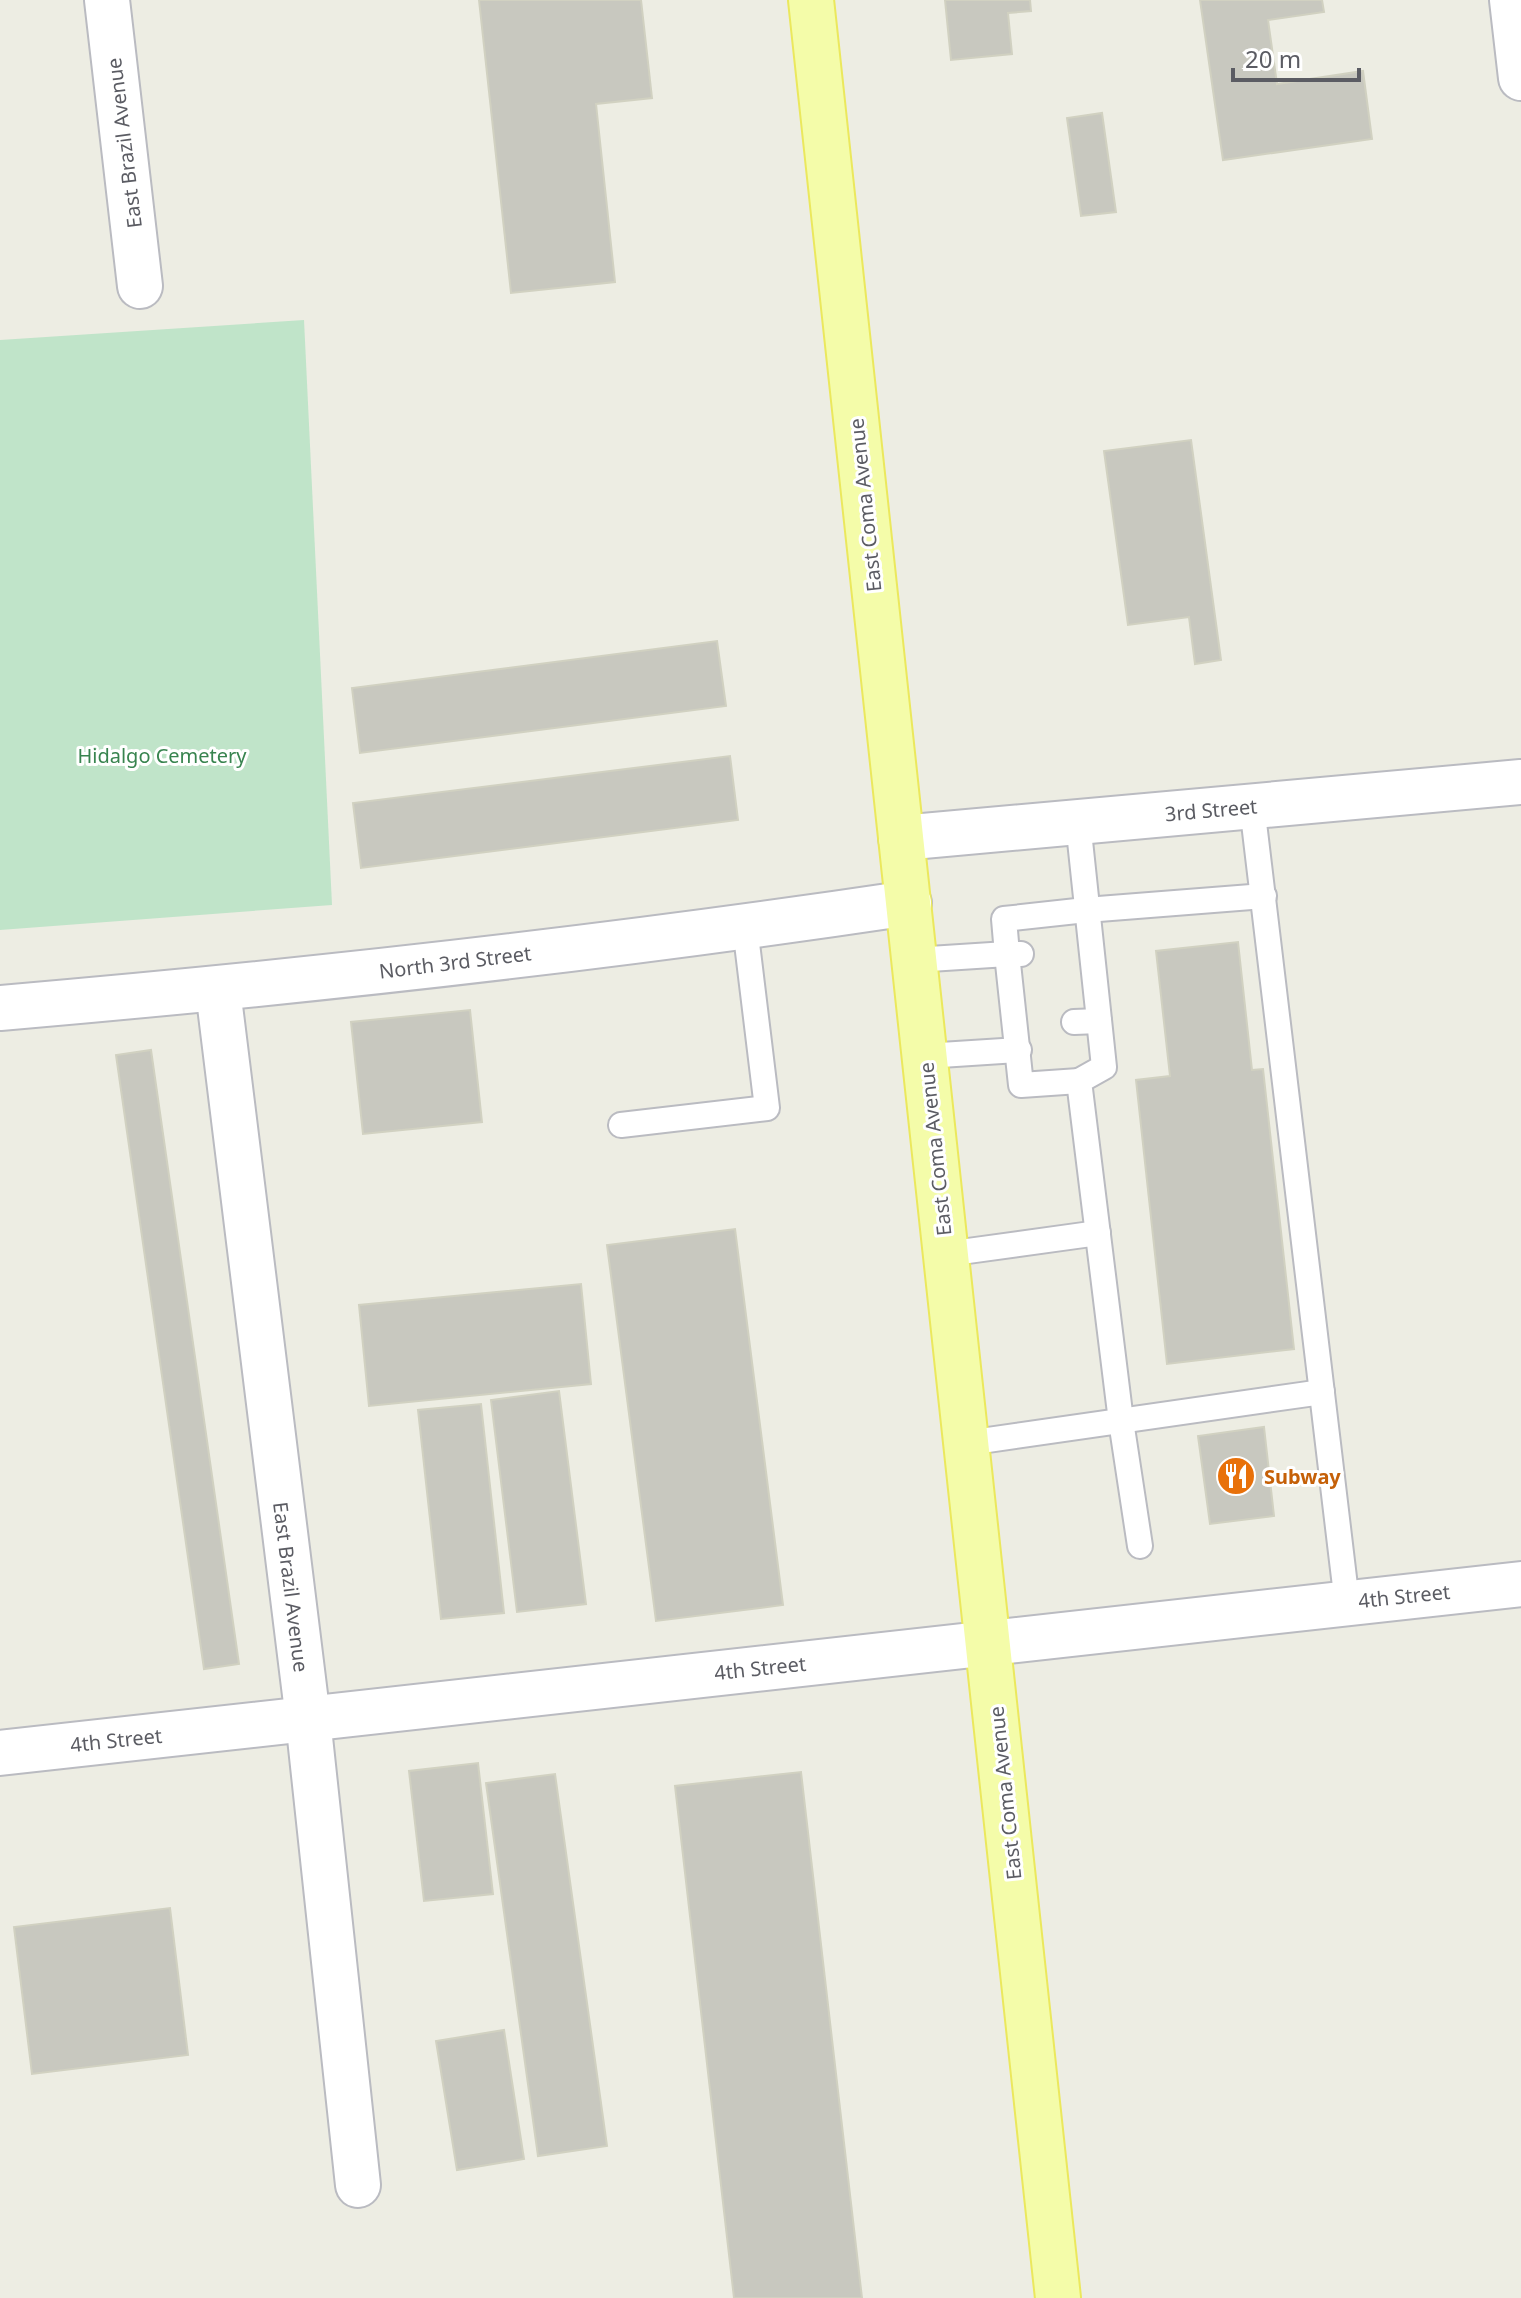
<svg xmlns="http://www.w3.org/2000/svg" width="1521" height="2298" viewBox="0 0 1521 2298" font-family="'Noto Sans',sans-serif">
<rect width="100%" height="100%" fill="#edede3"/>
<polygon fill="#c0e4c9" points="304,320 332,905 0,930 0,340"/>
<g fill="#c8c8bf" stroke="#d1d1c1" stroke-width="2">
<polygon points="479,0 641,0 652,98 596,104 615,282 511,293"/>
<polygon points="945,0 1030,0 1031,11 1008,13 1012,54 951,60"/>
<polygon points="1200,0 1322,0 1324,12 1268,20 1277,84 1363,71 1372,139 1223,160"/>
<polygon points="1102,113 1116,212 1081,216 1067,118"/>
<polygon points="1191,440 1221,660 1195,664 1189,617 1128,625 1104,451"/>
<polygon points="717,641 726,706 360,753 352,688"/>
<polygon points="730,756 738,820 361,868 353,803"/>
<polygon points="1238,942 1252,1070 1263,1069 1294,1349 1167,1364 1136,1080 1170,1076 1156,951"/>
<polygon points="470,1010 482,1122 363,1134 351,1022"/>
<polygon points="151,1050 239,1664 204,1669 116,1055"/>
<polygon points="735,1229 783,1605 656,1621 607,1245"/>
<polygon points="581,1284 591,1384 369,1406 359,1305"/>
<polygon points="559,1391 586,1604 517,1612 491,1400"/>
<polygon points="481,1404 504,1613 441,1619 418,1410"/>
<polygon points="1264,1427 1274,1516 1210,1524 1198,1436"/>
<polygon points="478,1763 493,1894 424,1901 409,1771"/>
<polygon points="801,1772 862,2298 734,2298 675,1786"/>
<polygon points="555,1774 607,2146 538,2156 486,1783"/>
<polygon points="170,1908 188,2055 32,2074 14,1927"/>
<polygon points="504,2030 524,2159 457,2170 436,2041"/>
</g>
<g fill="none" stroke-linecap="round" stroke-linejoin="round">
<g stroke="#babbc1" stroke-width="28">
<g id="lane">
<polyline points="1252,806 1347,1603"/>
<polyline points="1078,822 1104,1067 1079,1081 1121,1421 1140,1546"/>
<polyline points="1021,954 1007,954 1004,919 1086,910 1264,896"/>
<polyline points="914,960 1007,954 1021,1085 1079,1081"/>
<polyline points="1074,1022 1099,1021"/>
<polyline points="925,1056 1019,1050"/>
<polyline points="621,1125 767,1108 745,927"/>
<polyline points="946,1254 1098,1233"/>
<polyline points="967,1443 1322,1392"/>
</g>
</g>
<g stroke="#babbc1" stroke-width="48">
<g id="street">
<polyline points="107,0 140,286"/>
<polyline points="1512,0 1521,78"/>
<polyline points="901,838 1521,782"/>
<polyline points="218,990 308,1719 358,2185"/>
<path d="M 0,1008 C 304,982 607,948 909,903"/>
<polyline points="0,1753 1521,1584"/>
</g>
</g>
<g stroke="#ebe85d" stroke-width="48">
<polyline id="primary" points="811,0 1058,2298"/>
</g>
<use href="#lane" stroke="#fff" stroke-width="24"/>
<use href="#street" stroke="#fff" stroke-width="44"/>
<use href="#primary" stroke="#f4fca9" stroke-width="44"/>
</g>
<defs>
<g id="restaurant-disc" transform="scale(2)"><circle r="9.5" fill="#e8710a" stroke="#fff"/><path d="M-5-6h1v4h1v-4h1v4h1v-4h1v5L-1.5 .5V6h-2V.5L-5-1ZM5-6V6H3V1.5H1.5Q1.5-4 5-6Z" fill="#fff"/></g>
</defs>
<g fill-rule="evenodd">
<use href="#restaurant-disc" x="1236" y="1476"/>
</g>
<g text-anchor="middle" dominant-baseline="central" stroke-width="6" stroke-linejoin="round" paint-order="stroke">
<g font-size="20" fill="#5b5c63" stroke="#fff">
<text transform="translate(124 143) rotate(-97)">East Brazil Avenue</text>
<text transform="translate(865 505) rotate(-96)">East Coma Avenue</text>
<text transform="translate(1211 810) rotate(-5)">3rd Street</text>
<text transform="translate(455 962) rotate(-7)">North 3rd Street</text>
<text transform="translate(935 1149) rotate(-96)">East Coma Avenue</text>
<text transform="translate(291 1587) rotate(83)">East Brazil Avenue</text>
<text transform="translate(1404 1596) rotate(-6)">4th Street</text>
<text transform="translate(760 1668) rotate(-6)">4th Street</text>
<text transform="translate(116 1740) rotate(-6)">4th Street</text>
<text transform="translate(1005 1793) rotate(-96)">East Coma Avenue</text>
</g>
<g font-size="20" fill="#38844f" stroke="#fff">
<text x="162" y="755">Hidalgo Cemetery</text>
</g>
<g font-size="20" font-weight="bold" fill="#c56008" stroke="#fff" text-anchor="start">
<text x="1264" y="1476">Subway</text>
</g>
</g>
<path d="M1233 68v12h126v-12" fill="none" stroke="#5b5c63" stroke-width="4"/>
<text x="1245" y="68" font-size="24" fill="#5b5c63" stroke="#ffffff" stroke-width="6" paint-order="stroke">20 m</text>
</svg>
